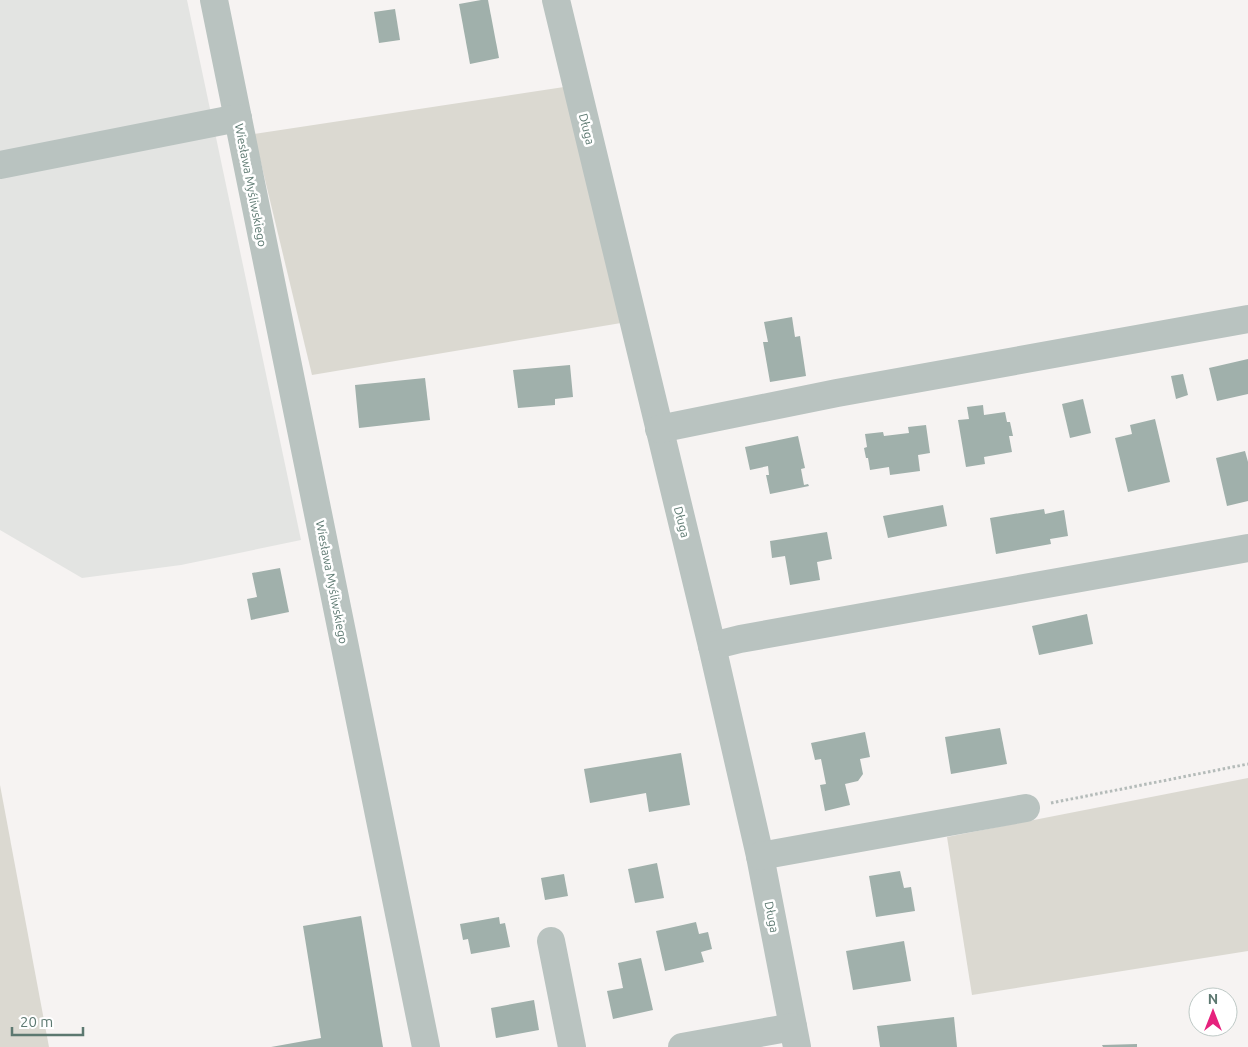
<svg xmlns="http://www.w3.org/2000/svg" width="1248" height="1047" viewBox="0 0 1248 1047" font-family="Ubuntu,sans-serif">
<rect width="100%" height="100%" fill="#f6f3f2"/>
<polygon fill="#e3e4e2" points="0,0 187,0 301,540 181,565 82,578 0,530"/>
<g fill="#dbd9d1">
<polygon points="564,87 621,323 312,375 254,134"/>
<polygon points="1248,778 1248,951 972,995 947,837"/>
<polygon points="0,785 49,1047 0,1047"/>
</g>
<g fill="#a0b0ab">
<polygon points="481,0 488,0 499,58 470,64 459,4"/>
<polygon points="395,9 400,40 379,43 374,12"/>
<polygon points="792,317 795,337 800,336 806,376 770,382 763,342 768,342 764,322"/>
<polygon points="1248,359 1248,394 1217,401 1209,368"/>
<polygon points="570,365 573,397 555,399 555,405 518,408 513,370"/>
<polygon points="1183,374 1188,395 1176,399 1171,376"/>
<polygon points="425,378 430,420 359,428 355,385"/>
<polygon points="1083,399 1091,433 1070,438 1062,404"/>
<polygon points="983,405 984,415 1005,412 1007,422 1010,422 1013,436 1009,436 1012,452 984,457 985,464 966,467 958,420 969,419 967,407"/>
<polygon points="1155,419 1170,482 1128,492 1115,438 1132,434 1130,425"/>
<polygon points="926,425 930,453 918,455 920,471 890,475 889,467 870,470 868,458 866,458 864,448 867,447 865,434 883,432 884,436 909,433 908,427"/>
<polygon points="798,436 805,468 801,469 804,485 808,484 809,486 770,494 766,475 769,475 768,466 750,470 745,447"/>
<polygon points="1245,451 1248,462 1248,501 1227,506 1216,458"/>
<polygon points="943,505 947,526 888,538 883,516"/>
<polygon points="1044,509 1045,514 1064,510 1068,536 1050,539 1051,544 996,554 990,518"/>
<polygon points="827,532 832,559 817,562 820,580 790,585 785,556 772,558 770,541"/>
<polygon points="280,568 289,612 251,620 247,599 257,597 252,573"/>
<polygon points="1087,614 1093,644 1039,655 1032,626"/>
<polygon points="1000,728 1007,764 951,774 945,737"/>
<polygon points="865,732 870,757 860,759 863,774 858,781 845,784 850,805 825,811 820,785 826,784 821,759 815,760 811,743"/>
<polygon points="681,753 690,805 649,812 646,793 590,803 584,769"/>
<polygon points="657,863 664,898 635,903 628,869"/>
<polygon points="900,871 904,888 911,887 915,911 876,917 869,876"/>
<polygon points="564,874 568,896 545,900 541,878"/>
<polygon points="361,916 383,1047 271,1047 321,1038 303,926"/>
<polygon points="499,917 500,924 505,923 510,947 471,954 468,939 463,940 460,924"/>
<polygon points="696,922 699,934 708,932 712,949 701,952 704,962 665,971 656,931"/>
<polygon points="904,941 911,981 853,990 846,951"/>
<polygon points="641,958 653,1010 613,1019 607,991 623,988 618,963"/>
<polygon points="534,1000 539,1030 496,1038 491,1008"/>
<polygon points="954,1017 957,1047 880,1047 877,1026"/>
<polygon points="1137,1044 1137,1047 1103,1047 1102,1045"/>
</g>
<g fill="none" stroke-linecap="round" stroke-linejoin="round">
<polyline stroke="#b4bbb9" stroke-width="3" stroke-dasharray="2.5 2.5" stroke-linecap="butt" points="1051,803 1248,764"/>
<g stroke="#b9c3c0" stroke-width="28">
<polyline points="214,0 426,1047"/>
<polyline points="556,0 712,646 760,856 797,1047"/>
<polyline points="0,165 238,118"/>
<polyline points="659,429 837,393 1248,319"/>
<polyline points="712,646 740,639 1248,548"/>
<polyline points="760,856 1026,808"/>
<polyline points="551,941 572,1047"/>
<polyline points="682,1047 793,1027"/>
</g>
</g>
<g text-anchor="middle" dominant-baseline="central" stroke-width="5" stroke-linejoin="round" paint-order="stroke">
<g font-size="12" fill="#5c7870" stroke="#fff">
<text transform="translate(587 129) rotate(76)">Długa</text>
<text transform="translate(251 185) rotate(79)">Wiesława Myśliwskiego</text>
<text transform="translate(682 522) rotate(76)">Długa</text>
<text transform="translate(332 582) rotate(79)">Wiesława Myśliwskiego</text>
<text transform="translate(772 917) rotate(79)">Długa</text>
</g>
</g>
<g transform="translate(1213 1012)"><circle r="24" fill="#ffffff" stroke="#bec9c6"/>
<path d="M0-4L9 19L0 12L-9 19Z" fill="#e6227d"/>
<text y="-8" font-size="14" font-weight="bold" text-anchor="middle" fill="#5c7870">N</text>
</g>
<path d="M12 1027v8h71v-8" fill="none" stroke="#5c7870" stroke-width="2.5"/>
<text x="20" y="1027" font-size="15" fill="#5c7870" stroke="#ffffff" stroke-width="4" paint-order="stroke">20 m</text>
</svg>
